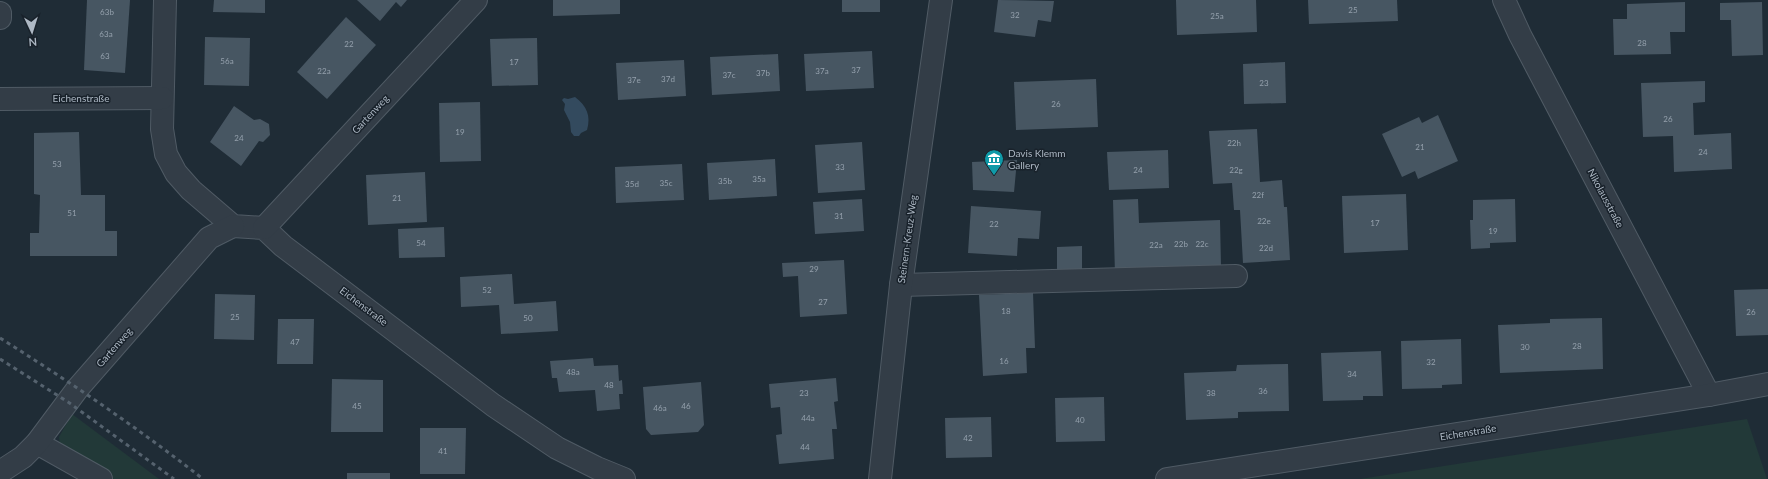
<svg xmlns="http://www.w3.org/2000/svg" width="1768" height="479" viewBox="0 0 1768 479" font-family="Lato,sans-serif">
<rect width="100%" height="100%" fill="#1f2c36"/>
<g fill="#223938">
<polygon points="72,414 159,479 114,479 85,465 60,447 59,437"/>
<polygon points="1747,419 1767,479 1360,479"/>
</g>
<path fill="#334a5e" d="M 575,97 C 587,106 591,116 587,130 L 581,133 L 579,136 L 574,136 L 571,132 L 570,122 L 564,110 L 565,104 L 562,100 L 564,98 L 568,99 Z"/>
<g fill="#475662">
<polygon points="87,0 130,0 125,73 84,70"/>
<polygon points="214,0 265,0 265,13 213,12"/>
<polygon points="357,0 407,0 401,7 396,2 380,21"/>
<polygon points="553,0 620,0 620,14 553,16"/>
<rect x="842" y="0" width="38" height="12"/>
<polygon points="998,0 1054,1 1051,22 1038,20 1035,37 994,32"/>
<polygon points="1176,0 1256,0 1257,32 1177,35"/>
<polygon points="1308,0 1397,0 1398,21 1309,24"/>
<polygon points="1685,2 1685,32 1670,32 1671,54 1614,55 1613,19 1627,19 1627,4"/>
<polygon points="1762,2 1763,55 1732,56 1731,20 1720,20 1720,3"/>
<polygon points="346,17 376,45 327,99 297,72"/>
<polygon points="205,37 250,38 249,86 204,85"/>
<polygon points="537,38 538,85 492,86 490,39"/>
<polygon points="872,51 874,88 806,91 804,54"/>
<polygon points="778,54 780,91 712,95 710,57"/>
<polygon points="684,60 686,96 618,100 616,63"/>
<polygon points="1285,62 1286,103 1244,104 1243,64"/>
<polygon points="1096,79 1098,127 1016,130 1014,82"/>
<polygon points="1705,81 1705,102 1693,103 1694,135 1731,133 1732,169 1674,172 1673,136 1643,137 1641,83"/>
<polygon points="480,102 481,161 440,162 439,103"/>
<polygon points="234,106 254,120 260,119 269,124 270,135 263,142 259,141 241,166 210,142"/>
<polygon points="1438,115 1458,161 1418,179 1415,171 1402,177 1382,134 1419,117 1422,123"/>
<polygon points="1257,129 1260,182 1282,180 1284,207 1287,207 1290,260 1243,263 1240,210 1234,210 1232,183 1213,184 1209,131"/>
<polygon points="79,132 81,195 105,195 105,231 117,231 117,256 30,256 30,233 39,233 40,195 34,194 34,133"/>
<polygon points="862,142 865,190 818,193 815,145"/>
<polygon points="1168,150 1169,188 1109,190 1107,152"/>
<polygon points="775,159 777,196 709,200 707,163"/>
<polygon points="1017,160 1014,192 973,190 972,162"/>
<polygon points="682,164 684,200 616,203 615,167"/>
<polygon points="425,172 427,222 368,225 366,175"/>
<polygon points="1406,194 1408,250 1344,253 1342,196"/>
<polygon points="862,199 864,231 815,234 813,202"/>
<polygon points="1138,199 1139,223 1220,220 1221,266 1115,275 1113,200"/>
<polygon points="1515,199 1516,242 1490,243 1490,248 1471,249 1470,220 1473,220 1473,200"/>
<polygon points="971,206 1041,211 1039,239 1018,238 1017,256 968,253"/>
<polygon points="444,227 445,257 399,258 398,229"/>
<polygon points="1082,246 1082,272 1057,272 1057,247"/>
<polygon points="844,260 847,314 800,317 798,276 783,277 782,263"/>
<polygon points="512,274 514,304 556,301 558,331 501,334 499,305 461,307 460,277"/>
<polygon points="1768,289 1768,335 1736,336 1734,290"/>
<polygon points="1033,293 1035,348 1026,348 1027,373 983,376 979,295"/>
<polygon points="215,294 255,295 254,340 214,339"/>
<polygon points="1602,318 1603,369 1500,373 1498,325 1550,323 1550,319"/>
<polygon points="278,319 314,319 313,364 277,364"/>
<polygon points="1461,339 1462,384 1442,385 1442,388 1402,389 1401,341"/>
<polygon points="1381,351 1383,396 1363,396 1363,400 1323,401 1321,353"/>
<polygon points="593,358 594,366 618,365 619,381 622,380 623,394 619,394 620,409 597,411 595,390 559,392 557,378 552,378 550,361"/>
<polygon points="1288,364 1289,411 1238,412 1238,418 1186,420 1184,373 1236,371 1237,365"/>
<polygon points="836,378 838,401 834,402 837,429 832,429 834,459 779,464 776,435 782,434 780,407 771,408 769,384"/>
<polygon points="332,379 383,380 383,432 331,432"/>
<polygon points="701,382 704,425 698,432 651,435 646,429 643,387"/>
<polygon points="1104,397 1105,441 1056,442 1055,398"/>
<polygon points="991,417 992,457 946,458 945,418"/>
<polygon points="420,428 466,428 465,474 420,474"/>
<rect x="347" y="473" width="43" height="6"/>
</g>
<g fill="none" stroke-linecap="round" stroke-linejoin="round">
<g stroke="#505b65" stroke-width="24">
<g id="minor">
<polyline points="165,0 162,129 166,154 176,173 191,190 233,226 264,228 283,246 493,405 557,448 597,468 624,479"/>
<polyline points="1504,0 1520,35 1709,395"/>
<polyline points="0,18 0,13"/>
<polyline points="0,99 162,98"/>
<polyline points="264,228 476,0"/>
<polyline points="901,285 1236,276"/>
<polyline points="37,443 101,479"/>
<polyline points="0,472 23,457 37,443 78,388 209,238 233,226"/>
<polyline points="880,479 901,285 941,0"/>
<polyline points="1167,479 1709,395 1768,384"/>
</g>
</g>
<use href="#minor" stroke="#333d47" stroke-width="22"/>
<g stroke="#55626e" stroke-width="3" stroke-dasharray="4 4" stroke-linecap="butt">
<path d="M 0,338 C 70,382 138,428 203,479"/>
<polyline points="0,359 68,402 174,479"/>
</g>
</g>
<defs>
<g id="museum-pin" transform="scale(1)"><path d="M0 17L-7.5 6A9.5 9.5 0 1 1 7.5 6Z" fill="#0f9aa8" stroke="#19222b"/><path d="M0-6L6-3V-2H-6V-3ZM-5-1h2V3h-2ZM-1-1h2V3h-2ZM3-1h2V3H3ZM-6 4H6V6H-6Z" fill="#fff"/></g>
</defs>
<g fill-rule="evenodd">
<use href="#museum-pin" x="994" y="159"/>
</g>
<g text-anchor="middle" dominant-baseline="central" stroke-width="3" stroke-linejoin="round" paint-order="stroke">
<g font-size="8" fill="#94a0ac">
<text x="1353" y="10">25</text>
<text x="107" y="12">63b</text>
<text x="1015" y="15">32</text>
<text x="1217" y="16">25a</text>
<text x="106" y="34">63a</text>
<text x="1642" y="43">28</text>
<text x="349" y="44">22</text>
<text x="105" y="56">63</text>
<text x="227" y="61">56a</text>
<text x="514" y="62">17</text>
<text x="856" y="70">37</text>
<text x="324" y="71">22a</text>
<text x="822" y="71">37a</text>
<text x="763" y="73">37b</text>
<text x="729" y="75">37c</text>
<text x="668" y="79">37d</text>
<text x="634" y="80">37e</text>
<text x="1264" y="83">23</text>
<text x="1056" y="104">26</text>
<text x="1668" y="119">26</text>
<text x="460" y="132">19</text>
<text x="239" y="138">24</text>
<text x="1234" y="143">22h</text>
<text x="1420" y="147">21</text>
<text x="1703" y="152">24</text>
<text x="57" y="164">53</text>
<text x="840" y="167">33</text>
<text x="1138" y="170">24</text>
<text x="1236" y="170">22g</text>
<text x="759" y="179">35a</text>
<text x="725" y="181">35b</text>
<text x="666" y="183">35c</text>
<text x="632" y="184">35d</text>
<text x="1258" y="195">22f</text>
<text x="397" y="198">21</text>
<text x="72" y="213">51</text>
<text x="839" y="216">31</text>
<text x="1264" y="221">22e</text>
<text x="1375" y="223">17</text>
<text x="994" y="224">22</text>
<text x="1493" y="231">19</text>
<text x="421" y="243">54</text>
<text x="1181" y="244">22b</text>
<text x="1202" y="244">22c</text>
<text x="1156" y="245">22a</text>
<text x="1266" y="248">22d</text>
<text x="814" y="269">29</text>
<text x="487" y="290">52</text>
<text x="823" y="302">27</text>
<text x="1006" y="311">18</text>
<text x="1751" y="312">26</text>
<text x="235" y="317">25</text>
<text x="528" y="318">50</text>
<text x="295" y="342">47</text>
<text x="1577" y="346">28</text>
<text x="1525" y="347">30</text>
<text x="1004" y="361">16</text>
<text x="1431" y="362">32</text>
<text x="573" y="372">48a</text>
<text x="1352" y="374">34</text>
<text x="609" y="385">48</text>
<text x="1263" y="391">36</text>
<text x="804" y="393">23</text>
<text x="1211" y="393">38</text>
<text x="357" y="406">45</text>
<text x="686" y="406">46</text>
<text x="660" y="408">46a</text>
<text x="808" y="418">44a</text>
<text x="1080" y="420">40</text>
<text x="968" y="438">42</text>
<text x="805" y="447">44</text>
<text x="443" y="451">41</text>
</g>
<g font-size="10" fill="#adb8c4" stroke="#19222b">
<text x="81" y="98">Eichenstraße</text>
<text transform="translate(370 114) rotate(-47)">Gartenweg</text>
<text transform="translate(1606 198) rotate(62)">Nikolausstraße</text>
<text transform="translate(907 239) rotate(-82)">Steinern-Kreuz-Weg</text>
<text transform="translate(364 306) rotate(37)">Eichenstraße</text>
<text transform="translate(114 347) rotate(-49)">Gartenweg</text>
<text transform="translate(1468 432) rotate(-9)">Eichenstraße</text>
</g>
<g font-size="10" fill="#adb8c4" stroke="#19222b" text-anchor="start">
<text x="1008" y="153">Davis Klemm<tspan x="1008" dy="12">Gallery</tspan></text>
</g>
</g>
<g transform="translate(32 32) rotate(176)" stroke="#19222b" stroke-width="3" paint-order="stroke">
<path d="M0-3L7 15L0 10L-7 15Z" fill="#adb8c4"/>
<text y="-6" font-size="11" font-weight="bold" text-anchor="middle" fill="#adb8c4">N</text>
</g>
</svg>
